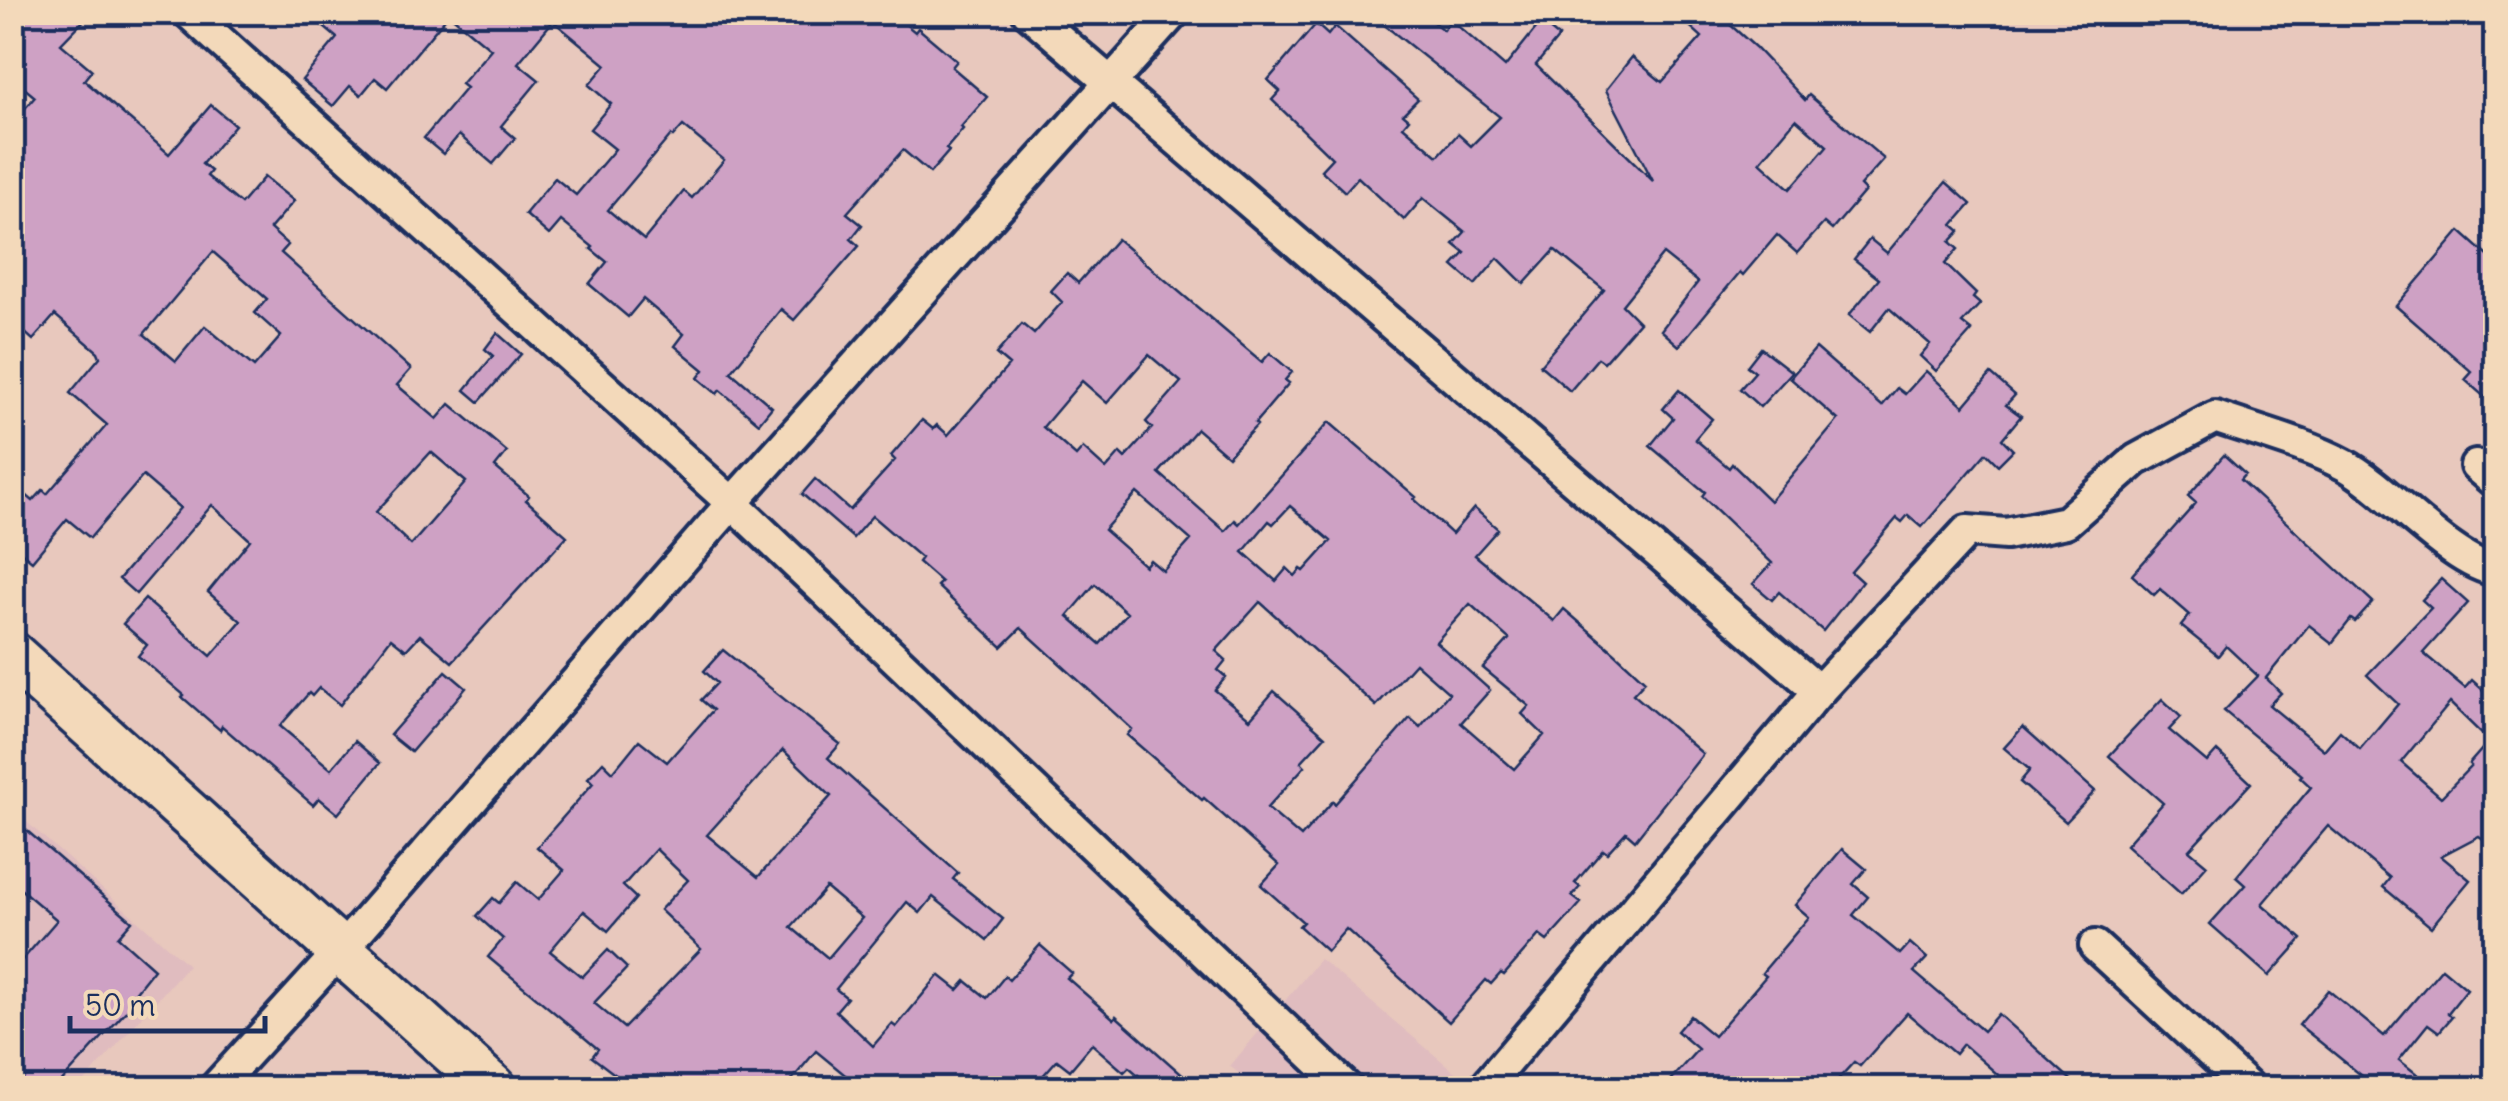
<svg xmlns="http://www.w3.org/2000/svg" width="2508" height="1101" viewBox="0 0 2508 1101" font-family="Delius,sans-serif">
<rect width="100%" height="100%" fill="#e8c8bd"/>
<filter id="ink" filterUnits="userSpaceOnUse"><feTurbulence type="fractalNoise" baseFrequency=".01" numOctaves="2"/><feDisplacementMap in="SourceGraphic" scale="20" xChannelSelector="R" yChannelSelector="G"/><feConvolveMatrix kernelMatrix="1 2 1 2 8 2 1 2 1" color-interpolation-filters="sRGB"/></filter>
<g filter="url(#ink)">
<g fill="#e0bcbf">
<polygon points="12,809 188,965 79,1088 13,1088"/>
<polygon points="1320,959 1474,1088 1256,1088 1230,1066"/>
</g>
<g fill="#cea1c4" stroke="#1b2f5e" stroke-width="2.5" fill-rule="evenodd">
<path d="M 12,12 L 92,12 L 61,44 L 92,70 L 84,80 L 169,154 L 211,105 L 235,125 L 202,164 L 211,171 L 207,176 L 241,204 L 264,177 L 294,201 L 270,229 L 288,245 L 281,253 L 411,369 L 397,385 L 437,419 L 450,404 L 507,452 L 495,467 L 529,496 L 526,500 L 567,536 L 452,662 L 420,635 L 406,650 L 391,638 L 340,705 L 319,688 L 312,696 L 309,693 L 280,726 L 331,769 L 355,741 L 380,763 L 338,814 L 319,798 L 313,805 L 222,726 L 220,730 L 182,697 L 184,695 L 138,656 L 147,645 L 123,624 L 145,599 L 211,656 L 241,621 L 208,592 L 250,540 L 212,505 L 136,594 L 119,579 L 180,508 L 143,476 L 90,538 L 67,519 L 32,561 L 12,545 L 12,483 L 33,501 L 43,490 L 47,494 L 107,425 L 70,393 L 100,357 L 98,352 L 55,315 L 33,340 L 12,321 L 12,123 L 35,97 L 12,78 ZM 213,252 L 267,299 L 255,313 L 281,336 L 254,367 L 205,326 L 176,361 L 144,334 ZM 431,452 L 466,482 L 411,545 L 376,512 Z"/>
<path d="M 306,12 L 891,12 L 915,32 L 918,28 L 957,61 L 952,67 L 987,97 L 961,127 L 963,129 L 946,149 L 949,151 L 930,173 L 903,150 L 847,213 L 862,225 L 851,239 L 859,246 L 794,320 L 781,309 L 731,372 L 772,407 L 759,423 L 720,390 L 717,394 L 698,378 L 704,370 L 675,346 L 684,334 L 643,299 L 628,317 L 589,284 L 607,262 L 591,249 L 593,247 L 561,221 L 549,235 L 525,214 L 555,178 L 576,195 L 615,149 L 590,129 L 611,104 L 589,85 L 606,65 L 553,21 L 518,63 L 539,80 L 501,126 L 515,138 L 493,164 L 459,135 L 443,154 L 424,138 L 466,88 L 461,84 L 491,49 L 449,14 L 387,88 L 375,78 L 361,95 L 350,86 L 333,106 L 302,80 L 337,38 ZM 683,126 L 724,160 L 692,198 L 684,191 L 644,240 L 608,210 L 671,135 L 673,137 Z"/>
<path d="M 1368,12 L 1421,12 L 1443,30 L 1451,20 L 1505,67 L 1541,22 L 1559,37 L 1536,65 L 1653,181 L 1606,90 L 1632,57 L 1662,82 L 1702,37 L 1674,12 L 1716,12 L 1755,47 L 1805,100 L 1809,95 L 1884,159 L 1860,186 L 1865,191 L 1832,230 L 1824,223 L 1797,253 L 1777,235 L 1743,275 L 1740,272 L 1679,346 L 1661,330 L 1698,282 L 1663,254 L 1622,305 L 1639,322 L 1604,362 L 1598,358 L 1570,391 L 1540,365 L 1604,290 L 1555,250 L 1524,284 L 1498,258 L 1475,285 L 1453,266 L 1465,253 L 1454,244 L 1465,232 L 1423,198 L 1404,220 L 1358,177 L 1345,192 L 1321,170 L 1332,158 L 1272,100 L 1280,91 L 1268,80 L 1316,24 L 1328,35 L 1335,26 L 1418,99 L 1403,114 L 1409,119 L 1403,126 L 1438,156 L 1458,134 L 1471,146 L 1500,117 ZM 1796,119 L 1827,146 L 1790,189 L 1760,162 Z"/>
<polygon points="1946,182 1971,204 1953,225 1960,231 1950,242 1958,249 1945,264 1976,294 1973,298 1980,304 1962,323 1972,331 1936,371 1920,356 1930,344 1889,308 1870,332 1849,315 1879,279 1854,259 1870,239 1887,253"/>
<polygon points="2460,231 2496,263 2496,407 2465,380 2472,372 2396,306"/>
<path d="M 1117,239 L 1262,362 L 1270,353 L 1292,372 L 1285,380 L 1289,383 L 1255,423 L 1257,425 L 1228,456 L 1197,429 L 1159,473 L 1225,531 L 1235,520 L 1239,524 L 1329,422 L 1416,497 L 1414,499 L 1452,534 L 1474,508 L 1498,529 L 1475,555 L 1554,621 L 1564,609 L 1615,653 L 1645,681 L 1633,694 L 1703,754 L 1635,840 L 1626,832 L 1607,853 L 1603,850 L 1575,883 L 1580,887 L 1572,896 L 1581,903 L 1547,941 L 1539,935 L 1504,975 L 1501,973 L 1491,984 L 1486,980 L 1449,1022 L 1346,929 L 1327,951 L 1299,926 L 1303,922 L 1261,885 L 1279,865 L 1204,798 L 1202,800 L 1127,735 L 1132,729 L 1021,628 L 1002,647 L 937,586 L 941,582 L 918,562 L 921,558 L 872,516 L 853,538 L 802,494 L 815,479 L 850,510 L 895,460 L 891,456 L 922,420 L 933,429 L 937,425 L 948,435 L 1009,365 L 996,354 L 1022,324 L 1034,334 L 1062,302 L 1051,291 L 1067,273 L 1078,283 ZM 1149,355 L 1181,382 L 1146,422 L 1152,428 L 1125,458 L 1120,453 L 1106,469 L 1083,448 L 1076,456 L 1043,427 L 1082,381 L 1107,403 ZM 1137,493 L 1191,540 L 1163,571 L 1150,560 L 1145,566 L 1104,530 ZM 1290,506 L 1331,541 L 1304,571 L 1301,569 L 1295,576 L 1287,568 L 1276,581 L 1243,552 L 1269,521 L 1273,524 ZM 1095,584 L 1127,613 L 1100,644 L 1068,616 ZM 1260,602 L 1376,706 L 1415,663 L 1449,693 L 1420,727 L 1410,718 L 1335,804 L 1333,801 L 1301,837 L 1267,808 L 1305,766 L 1301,762 L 1325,736 L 1274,691 L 1250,719 L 1215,690 L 1226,677 L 1218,670 L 1226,660 L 1216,651 ZM 1470,604 L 1509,639 L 1483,668 L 1529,706 L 1522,714 L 1544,735 L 1514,769 L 1461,723 L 1490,690 L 1436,642 Z"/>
<polygon points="497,333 521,354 479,402 465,390 493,356 485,349"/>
<polygon points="1761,348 1792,372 1760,407 1740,389 1755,372 1747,366"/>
<polygon points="1816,348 1882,406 1897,388 1905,394 1926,371 1964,406 1991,374 2015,395 2006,405 2021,416 2002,439 2013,450 1998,465 1986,453 1922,527 1908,515 1902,522 1897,518 1851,572 1862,582 1823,631 1779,592 1772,600 1753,584 1772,563 1702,496 1705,492 1650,446 1673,418 1663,409 1679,390 1712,419 1695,439 1729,468 1732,464 1770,501 1838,420 1790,378"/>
<path d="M 2224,455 L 2245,474 L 2240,480 L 2373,602 L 2355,622 L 2351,619 L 2332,643 L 2309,625 L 2266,678 L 2281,693 L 2269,705 L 2324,750 L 2340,731 L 2360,749 L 2398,704 L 2367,675 L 2431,608 L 2422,600 L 2441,579 L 2468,603 L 2423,653 L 2465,688 L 2472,680 L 2496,702 L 2496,848 L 2479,836 L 2441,856 L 2470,880 L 2431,927 L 2383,887 L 2390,878 L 2328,826 L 2262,904 L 2302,939 L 2269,976 L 2210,924 L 2245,885 L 2236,877 L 2311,787 L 2300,777 L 2302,775 L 2224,711 L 2258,676 L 2226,646 L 2218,656 L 2181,626 L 2190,615 L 2160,589 L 2154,595 L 2132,575 L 2196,503 L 2188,496 ZM 2450,703 L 2489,741 L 2469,764 L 2471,766 L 2441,797 L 2401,762 Z"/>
<path d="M 723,650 L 840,744 L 828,758 L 958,873 L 953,879 L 1003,919 L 987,940 L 933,897 L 920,913 L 907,902 L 836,989 L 847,998 L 836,1011 L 873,1046 L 892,1024 L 896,1027 L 939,975 L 958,990 L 966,981 L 987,998 L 1005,976 L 1009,980 L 1040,945 L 1072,973 L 1067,978 L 1114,1019 L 1116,1016 L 1197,1088 L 1153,1088 L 1129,1067 L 1124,1072 L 1092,1044 L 1070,1070 L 1057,1060 L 1032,1088 L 861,1088 L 816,1051 L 785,1088 L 633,1088 L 592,1057 L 598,1049 L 488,957 L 503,939 L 477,916 L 493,898 L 499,903 L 517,882 L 538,900 L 564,870 L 537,847 L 593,783 L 588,778 L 603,762 L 613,772 L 639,740 L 667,762 L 713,710 L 701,700 L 717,683 L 704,671 ZM 783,750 L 831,796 L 758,877 L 707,835 ZM 656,849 L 688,880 L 660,910 L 701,949 L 624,1028 L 594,1003 L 627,968 L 608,950 L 582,977 L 550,951 L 584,911 L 608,931 L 636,898 L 623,886 ZM 826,888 L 862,918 L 828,958 L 791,927 Z"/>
<polygon points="446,671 466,688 411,752 390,735"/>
<polygon points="2162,699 2181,717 2169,730 2207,762 2217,751 2251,783 2189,850 2207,865 2181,894 2126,845 2163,803 2109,756"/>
<polygon points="2023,727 2095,791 2066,822 2020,782 2030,770 2004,748"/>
<polygon points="12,818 132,921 118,937 154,969 134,994 138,998 56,1088 15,1088 25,1077 12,1059 12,972 57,920 12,882"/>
<polygon points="1842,849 1866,869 1853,884 1868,897 1853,915 1900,954 1910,943 1927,958 1914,972 1983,1031 1998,1014 2080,1088 2013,1088 1963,1044 1955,1054 1907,1013 1860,1066 1854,1062 1830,1088 1663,1088 1698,1049 1677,1031 1690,1016 1714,1036 1766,976 1762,973 1809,917 1795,905"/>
<polygon points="2442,968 2467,989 2448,1013 2452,1017 2439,1032 2428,1024 2399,1060 2418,1075 2406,1088 2377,1088 2299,1025 2328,990 2384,1036"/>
</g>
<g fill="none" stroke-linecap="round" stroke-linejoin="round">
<g stroke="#1b2f5e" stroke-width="38">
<g id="street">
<polyline points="188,12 732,503 1347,1088"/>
<polyline points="1028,12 1819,691"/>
<polyline points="2476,466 2496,483"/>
<polyline points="2095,946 2249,1088"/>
<polyline points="215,1088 342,949 732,503 1174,12"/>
<path d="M 1484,1088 L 1819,691 L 1967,531 L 2006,534 L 2066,522 L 2136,460 L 2215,417 C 2258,432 2305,444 2345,465 C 2389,489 2451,563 2496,570"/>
</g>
</g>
<g stroke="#1b2f5e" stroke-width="52">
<polyline id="secondary" points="12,655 493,1088"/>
</g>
<use href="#street" stroke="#f3d9ba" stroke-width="30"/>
<use href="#secondary" stroke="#f3d9ba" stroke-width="45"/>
</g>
</g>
<rect width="2508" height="1101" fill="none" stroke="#f3d9ba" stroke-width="50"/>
<rect x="25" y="25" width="2458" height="1051" fill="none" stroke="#1b2f5e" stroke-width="4" filter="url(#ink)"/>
<path d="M70 1016v15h195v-15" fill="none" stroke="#1b2f5e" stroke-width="5"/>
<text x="85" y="1016" font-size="30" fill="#1b2f5e" stroke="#f3d9ba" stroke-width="8" paint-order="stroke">50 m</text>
</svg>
